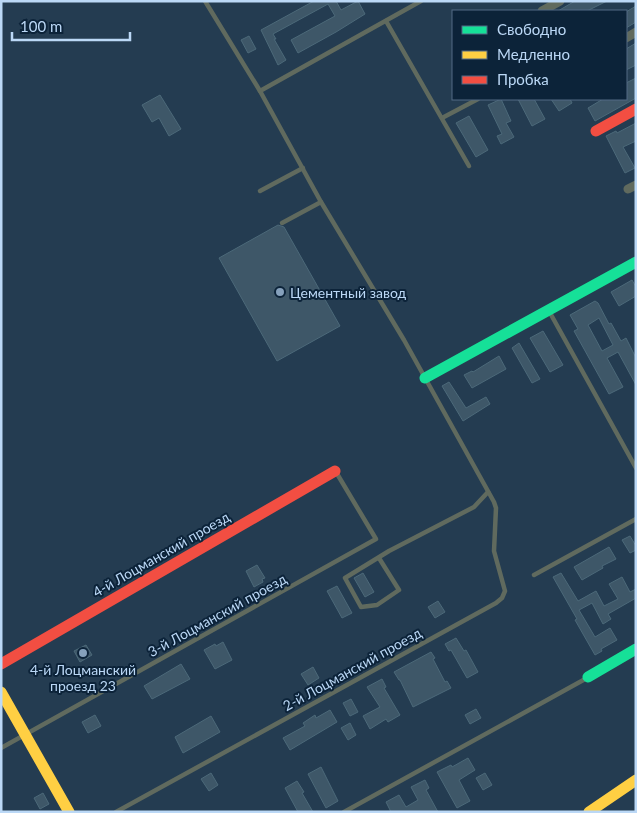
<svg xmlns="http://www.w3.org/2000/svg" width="637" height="813" viewBox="0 0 637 813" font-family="Lato,sans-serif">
<rect width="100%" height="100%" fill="#243c51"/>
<g fill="#3e5768" stroke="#4c6979" fill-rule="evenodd">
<polygon points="314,1 336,1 341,10 358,1 365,14 336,32 298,53 291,40 335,16 328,4 273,34 276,39 274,39 286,60 278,65 261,30"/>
<polygon points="575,1 607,1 587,11 558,11"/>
<polygon points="636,6 636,22 626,28 626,12"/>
<polygon points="249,36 256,49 248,53 241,40"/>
<polygon points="636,43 636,65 626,70 626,49"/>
<polygon points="636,78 636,98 595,121 588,108 603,99 626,99 626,83"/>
<polygon points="160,95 181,129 169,136 159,118 152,122 142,105"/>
<polygon points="501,99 511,121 506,123 514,137 501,144 497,136 502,134 488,105"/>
<polygon points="518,99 534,99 545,119 532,126"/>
<polygon points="551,99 570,99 572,103 559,111"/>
<polygon points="469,116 488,150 476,157 456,123"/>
<polygon points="636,123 636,141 623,147 635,168 625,173 606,136 616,131 617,133"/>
<polygon points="278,225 284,227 340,326 277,361 219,258"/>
<polygon points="632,280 636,287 636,296 619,306 611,292"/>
<path d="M 595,301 L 598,303 L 609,324 L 611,323 L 621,341 L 626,338 L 636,358 L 636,385 L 618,352 L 607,358 L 623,387 L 609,394 L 574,331 L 578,329 L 570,315 ZM 599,318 L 613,345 L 602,351 L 588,325 Z"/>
<polygon points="543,331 563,365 550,372 530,338"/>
<polygon points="519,343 540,379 532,383 512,348"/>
<polygon points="499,356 506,369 472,388 464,375 472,371 473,372"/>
<polygon points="449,382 466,408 486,397 490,404 463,421 442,386"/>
<polygon points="630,536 636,546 636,550 630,553 622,540"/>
<polygon points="609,547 616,559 602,566 603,568 582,580 574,567"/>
<polygon points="257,565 265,578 262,579 263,582 254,587 246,571"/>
<polygon points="363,573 374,592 365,597 354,578"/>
<polygon points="561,573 578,601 596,591 604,606 618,599 609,584 622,577 630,592 636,589 636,598 608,614 611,619 603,624 592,603 579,610 595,637 610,628 617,640 601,649 602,651 595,655 575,620 577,619 553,577"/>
<polygon points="337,586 352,613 342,618 327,591"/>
<polygon points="438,601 445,612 435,618 428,607"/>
<polygon points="456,638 464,651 466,650 478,672 467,678 451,650 449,651 445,644"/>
<polygon points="223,642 232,660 215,669 204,650 215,644 216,646"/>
<polygon points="86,645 92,655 80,662 74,651"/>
<polygon points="431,652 435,658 433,659 445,682 447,681 451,688 413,707 400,680 399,680 394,672"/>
<polygon points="181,664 190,679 152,699 144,686"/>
<polygon points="313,667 319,678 308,685 301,674"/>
<polygon points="382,679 386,687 384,688 400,715 388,722 386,719 370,729 363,716 380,707 367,687"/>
<polygon points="351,699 358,712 350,716 343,703"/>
<polygon points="476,709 481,718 470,724 465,715"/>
<polygon points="330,710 337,722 290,750 283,738 305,726 303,723 315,715 316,718"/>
<polygon points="95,715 101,726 88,733 82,722"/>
<polygon points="211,716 220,732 183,753 175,737"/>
<polygon points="350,723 356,735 348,740 341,728"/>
<polygon points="468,758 475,770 459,780 470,801 457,808 437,772 451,765 452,767"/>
<polygon points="321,767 338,801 326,808 308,774"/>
<polygon points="211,773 218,785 209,791 201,779"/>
<polygon points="485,773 492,785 483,790 476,778"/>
<polygon points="425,780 429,788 426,790 438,812 391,812 386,802 399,795 406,807 418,800 411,787"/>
<polygon points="297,781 304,792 302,793 313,812 298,812 285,788"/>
<polygon points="43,793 49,804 40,809 34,798"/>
</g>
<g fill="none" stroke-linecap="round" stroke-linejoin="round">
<polyline stroke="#606c6a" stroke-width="1" stroke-dasharray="4 2.5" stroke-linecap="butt" points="50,2 51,1"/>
<g stroke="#606a5e" stroke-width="4.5">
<polyline points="386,21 469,166"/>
<polyline points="260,91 421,1"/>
<polyline points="442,118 478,99"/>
<polyline points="260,191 303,168"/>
<polyline points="282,223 321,202"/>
<polyline points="549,311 636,468"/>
<polyline points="379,558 399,590 377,605 361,607 345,578 389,551 474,507 488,492"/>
<polyline points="534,575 636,519"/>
<polyline points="1,748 376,539 336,472"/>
<polyline points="116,812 496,603 502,598 505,591 494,551 496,508 494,502 404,340 321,202 260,91 205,1"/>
<polyline points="344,812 587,678"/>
</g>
<g stroke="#606a5e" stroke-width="9">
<polyline points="542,11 560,1"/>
<polyline points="626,38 636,32"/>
<polyline points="628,189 636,185"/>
</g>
<g stroke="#16e098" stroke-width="11">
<polyline points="425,378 636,262"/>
<polyline points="588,677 636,649"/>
</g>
<g stroke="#ffcf43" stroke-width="11">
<polyline points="1,692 69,812"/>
<polyline points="589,812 636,780"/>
</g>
<g stroke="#f24e42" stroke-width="11">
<polyline points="596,131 636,109"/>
<polyline points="1,664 335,471"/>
</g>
</g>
<g fill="#86a1bc" stroke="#0c2339" stroke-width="2">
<circle cx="280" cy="292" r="5"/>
<circle cx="83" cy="653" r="5"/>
</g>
<g text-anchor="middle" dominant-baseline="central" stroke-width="4" stroke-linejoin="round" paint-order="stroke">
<g font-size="14" fill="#bbd8f6" stroke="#0c2339" text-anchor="start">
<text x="290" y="292">Цементный завод</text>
<text x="83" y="669" text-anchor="middle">4-й Лоцманский<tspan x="83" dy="16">проезд 23</tspan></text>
</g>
<g font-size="14" fill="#bbd8f6" stroke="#0c2339">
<text transform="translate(161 554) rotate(-30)">4-й Лоцманский проезд</text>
<text transform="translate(217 615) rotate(-29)">3-й Лоцманский проезд</text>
<text transform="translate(352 669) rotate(-29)">2-й Лоцманский проезд</text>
</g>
</g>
<rect width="637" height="813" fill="none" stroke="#bbd8f6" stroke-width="5"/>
<rect x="452" y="10" width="175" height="90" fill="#0c2339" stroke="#526b85"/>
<rect x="462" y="26" width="25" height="8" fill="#16e098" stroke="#526b85"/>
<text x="497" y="35" font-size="15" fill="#bbd8f6">Свободно</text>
<rect x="462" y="51" width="25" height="8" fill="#ffcf43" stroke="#526b85"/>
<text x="497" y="60" font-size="15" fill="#bbd8f6">Медленно</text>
<rect x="462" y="76" width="25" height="8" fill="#f24e42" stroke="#526b85"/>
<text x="497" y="85" font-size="15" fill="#bbd8f6">Пробка</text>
<path d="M12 32v8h118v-8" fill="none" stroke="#bbd8f6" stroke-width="2.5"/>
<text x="20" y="32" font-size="15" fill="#bbd8f6" stroke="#0c2339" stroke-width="4" paint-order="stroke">100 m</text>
</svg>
